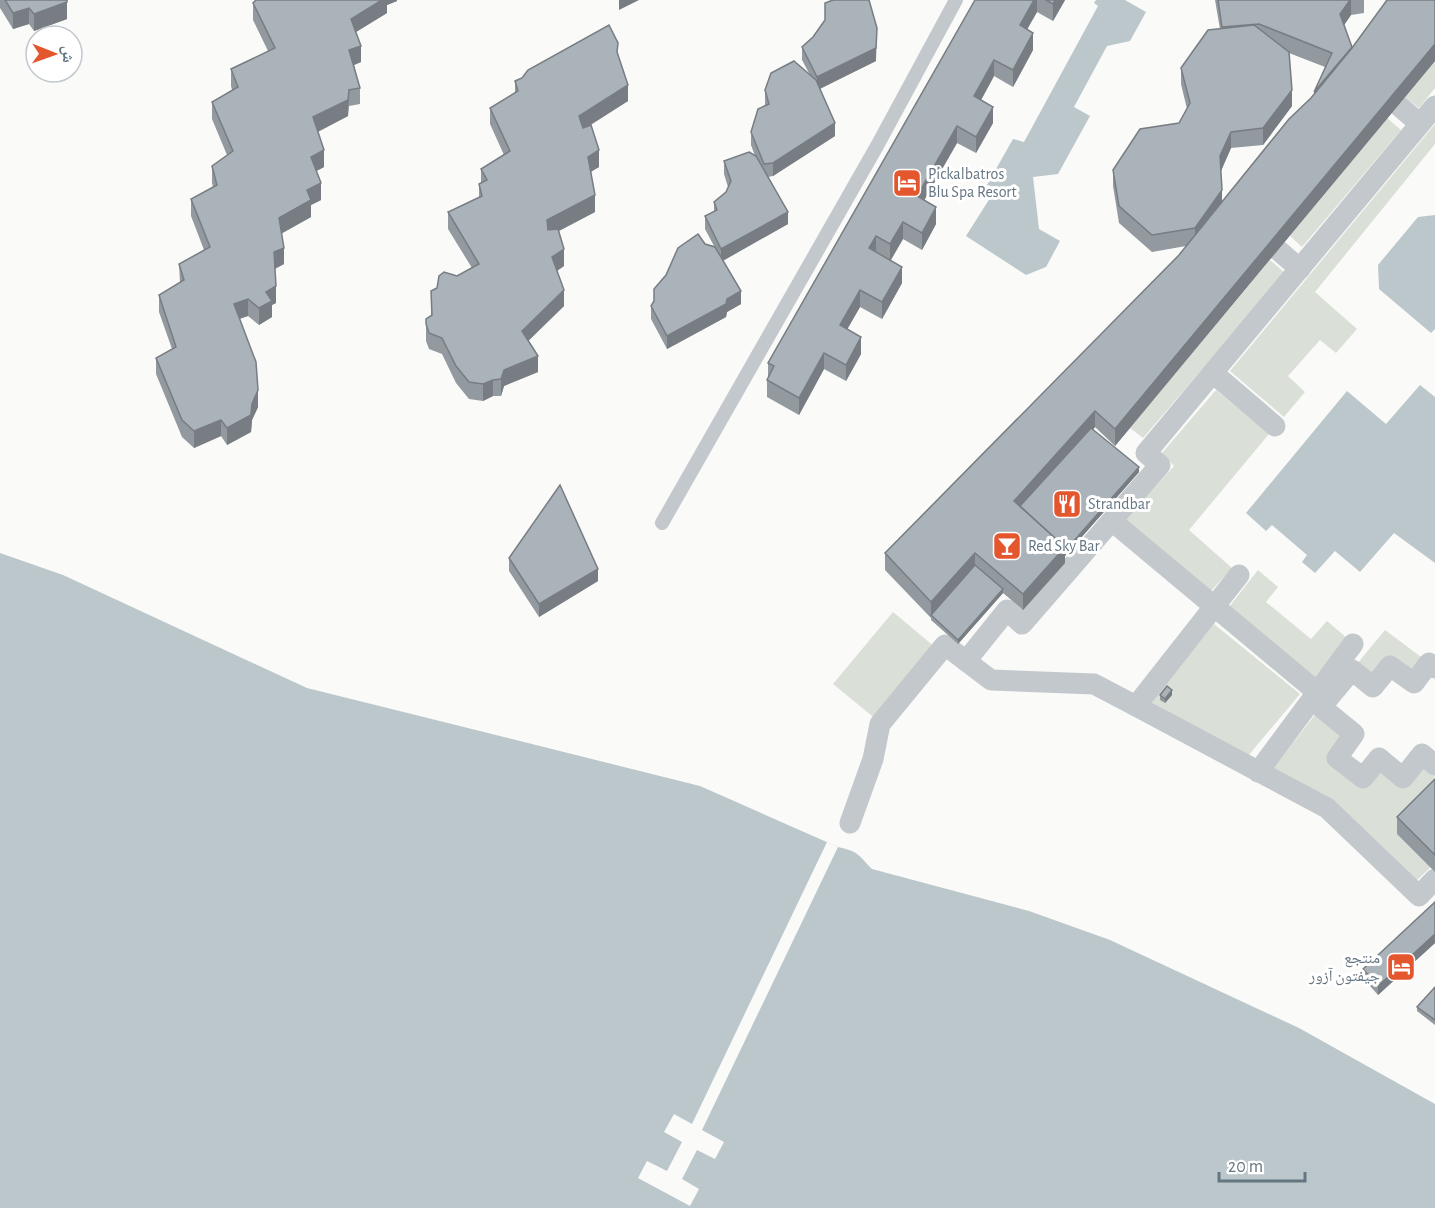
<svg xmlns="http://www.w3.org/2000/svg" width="1435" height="1208" viewBox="0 0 1435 1208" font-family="'Alegreya Sans','Noto Naskh Arabic',sans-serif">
<rect width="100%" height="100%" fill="#fafaf8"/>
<g fill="#dadfd7">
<polygon points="1435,61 1435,88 1419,108 1405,97"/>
<polygon points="1387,118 1401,130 1302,247 1290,236"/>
<polygon points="1435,124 1435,144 1315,292 1357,329 1336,353 1320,340 1288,376 1305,392 1284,417 1230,371"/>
<polygon points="1270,260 1285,273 1143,438 1130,428"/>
<polygon points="1216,390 1269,434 1189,530 1232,568 1211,591 1125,520 1174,466 1162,453"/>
<polygon points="1258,570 1278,587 1266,602 1311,639 1327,621 1347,638 1315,678 1229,607"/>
<polygon points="893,612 936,648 877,720 833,684"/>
<polygon points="1214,624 1300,694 1247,757 1151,702"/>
<polygon points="1385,630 1429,663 1414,683 1390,666 1373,687 1352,670"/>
<polygon points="1321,707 1354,734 1338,758 1363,778 1379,758 1403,778 1422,754 1435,765 1431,867 1416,881 1272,770"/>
</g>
<g fill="#bbc7cb">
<polygon points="1096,0 1125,0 1146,12 1130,41 1107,46 1074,107 1090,116 1058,174 1033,177 1039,229 1060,241 1046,267 1026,275 966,236 997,187 987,185 1013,139 1024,142 1098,6 1094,3"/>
<polygon points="1435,215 1435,329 1431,333 1379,289 1378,265 1418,217"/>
<polygon points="1420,385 1435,397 1435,563 1394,533 1360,572 1335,551 1315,573 1302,562 1307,555 1272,525 1266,531 1246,513 1347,391 1386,424"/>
<path d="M 0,553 L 63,575 L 307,688 L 700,786 L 838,847 C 860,852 858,855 872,869 L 1029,911 L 1110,940 L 1299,1028 L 1435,1104 L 1435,1208 L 0,1208 Z"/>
</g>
<polygon fill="#fafaf8" points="827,842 838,847 702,1130 724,1142 715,1159 697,1150 682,1179 699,1189 690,1206 638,1178 647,1161 667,1171 682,1142 664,1132 674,1114 692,1124"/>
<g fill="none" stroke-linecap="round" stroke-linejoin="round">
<polyline stroke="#c3c8cc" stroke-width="14" points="662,523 877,146 956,0"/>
<g stroke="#c3c8cc" stroke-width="21">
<polyline points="1398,105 1420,124"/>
<polyline points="1278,250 1300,269"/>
<polyline points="1213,373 1275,426"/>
<polyline points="1112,521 1317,692"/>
<polyline points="966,661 1007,610 1022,624 1160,465 1146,453 1435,106"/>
<polyline points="1435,668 1429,663 1414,683 1390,666 1373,687 1352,670 1321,707 1354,734 1337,758 1363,778 1379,758 1403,778 1422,754 1435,765"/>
<polyline points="1136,706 1239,575"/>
<polyline points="1258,772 1353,644"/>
<polyline points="850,823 873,759 880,724 945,645 991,680 1094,684 1136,706 1327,808 1419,896 1435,879"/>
</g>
</g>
<g fill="#929a9f" fill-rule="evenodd">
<polygon points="0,0 67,0 67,19 34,31 29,24 13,29 0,8"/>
<polygon points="397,0 397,1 387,5 387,13 356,32 361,62 354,65 360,88 360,104 349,106 348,116 318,132 324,167 316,171 321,200 311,205 311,217 282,233 284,264 275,269 276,303 272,305 272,317 259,325 248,316 240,319 258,407 252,420 251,432 227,445 221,436 194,448 182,437 156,374 156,358 172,349 159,312 159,295 180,283 179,264 204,250 191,216 191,199 213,187 212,183 212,166 227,155 212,119 212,102 232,90 231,86 231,69 268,51 253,20 253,3"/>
<polygon points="975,0 1065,0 1053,21 1037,12 1027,29 1033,50 1013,87 994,76 981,100 993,123 976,153 957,143 924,200 936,224 922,250 903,239 891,260 902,283 882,319 860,307 847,329 861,354 846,381 824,369 799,415 767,397 767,380 768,377 768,363"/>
<path d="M 1215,0 L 1364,0 L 1364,13 L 1351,15 L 1344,25 L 1352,49 L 1435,0 L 1435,61 L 1115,446 L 1095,427 L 1093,430 L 1139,472 L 1065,556 L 1065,563 L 1023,610 L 1003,593 L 958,644 L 931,620 L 931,618 L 885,570 L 885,553 L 1179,255 L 1186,246 L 1152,252 L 1119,223 L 1113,186 L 1113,170 L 1179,123 L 1187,109 L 1181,84 L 1181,68 L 1220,29 ZM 1289,53 L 1325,67 L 1314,95 L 1222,202 L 1221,171 L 1231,148 L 1263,145 L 1292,106 Z"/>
<polygon points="802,47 876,61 820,89 835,136 773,176 768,177 788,224 723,260 741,304 727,312 726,317 667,349 651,319 651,306 705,244 714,246 705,229 705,216 714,211 714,202 726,192 728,187 724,174 724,161 755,156 751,145 751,132 765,105 765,90 810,75 802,60"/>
<polygon points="618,56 628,101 589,126 599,167 591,172 595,212 559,231 564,266 557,271 564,306 528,341 538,372 504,386 501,396 493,396 483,401 469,399 456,383 442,354 429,349 426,341 426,319 431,315 431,291 472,268 448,229 448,212 479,198 479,184 481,183 481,169 504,155 490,124 490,108 515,93 515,81 522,78"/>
<polygon points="509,558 598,581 539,617 509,571"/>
<polygon points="1160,695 1172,695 1165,703 1160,700"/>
<polygon points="1435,779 1435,872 1397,834 1397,817"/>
<polygon points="1435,902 1435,943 1378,995 1363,978 1363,969"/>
<polygon points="1435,987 1435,1025 1417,1011 1417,1007"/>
</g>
<g fill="#777d82">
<polygon points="381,0 397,0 397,1 387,5 387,13 351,35 351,19"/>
<polygon points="619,0 639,0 619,10"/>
<polygon points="1034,0 1037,0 1037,12 1020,42 1020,25"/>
<polygon points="1055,0 1065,0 1053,21 1053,4"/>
<polygon points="1350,0 1351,0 1351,15 1340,31 1340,14"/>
<polygon points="67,2 67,19 34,31 34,14"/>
<polygon points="29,8 29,24 13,29 13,13"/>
<polygon points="877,28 876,61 817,90 817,77"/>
<polygon points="1033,33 1033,50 1013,87 1013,70"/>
<polygon points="1435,44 1435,61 1115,446 1115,429"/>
<polygon points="361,46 361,62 349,67 349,50"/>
<polygon points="1352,47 1352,64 1314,109 1314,92"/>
<polygon points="994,60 994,76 974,113 974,96"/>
<polygon points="628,85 628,101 579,132 579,116"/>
<polygon points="349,90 348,116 313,134 313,117"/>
<polygon points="1292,90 1292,106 1263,145 1263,128"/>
<polygon points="993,107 993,123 976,153 976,137"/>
<polygon points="835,123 835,136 773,176 773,163"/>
<polygon points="957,126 957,143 917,213 917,196"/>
<polygon points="1231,132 1231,148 1220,173 1220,156"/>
<polygon points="324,150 324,167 311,174 311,157"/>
<polygon points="599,150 599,167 588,173 588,157"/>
<polygon points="321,183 321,200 311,205 311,217 279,235 279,218 307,190"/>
<polygon points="1222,190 1222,207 1195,244 1195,228"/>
<polygon points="595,195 595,212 547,237 547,220"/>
<polygon points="936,207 936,224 922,250 922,233"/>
<polygon points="788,212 788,224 721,262 721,249"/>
<polygon points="903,222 903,239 890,261 890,244"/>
<polygon points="876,236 876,252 869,248"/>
<polygon points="284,248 284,264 274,269 274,252"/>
<polygon points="564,249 564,266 552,274 552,257"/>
<polygon points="902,267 902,283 882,319 882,302"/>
<polygon points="276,286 276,303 272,305 272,317 259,325 259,308 266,292"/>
<polygon points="564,290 564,306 522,347 522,331"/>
<polygon points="860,290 860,307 840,342 840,325"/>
<polygon points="741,291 741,304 727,312 726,317 667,349 667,336"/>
<polygon points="248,299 248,316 234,320 234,304"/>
<polygon points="861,337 861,354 846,381 846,365"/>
<polygon points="824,353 824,369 799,415 799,398"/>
<polygon points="538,356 538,372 504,386 501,396 501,379 504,370"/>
<polygon points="493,380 493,396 483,401 483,384"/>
<polygon points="258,390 258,407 252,420 251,432 227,445 227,428 252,404"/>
<polygon points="1095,411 1095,427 1016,515 1014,501"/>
<polygon points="221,420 221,436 194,448 194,431"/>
<polygon points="1139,467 1139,472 1065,556 1065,563 1023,610 1023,594 1065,547"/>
<polygon points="975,553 975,570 931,616 931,602"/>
<polygon points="598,569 598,581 539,617 539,604"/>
<polygon points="1003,589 1003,593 958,644 958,640"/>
<polygon points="1172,690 1172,695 1165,703 1165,699"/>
<polygon points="1435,934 1435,943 1378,995 1378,986"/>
</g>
<g fill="#aab3b9" stroke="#777d82" stroke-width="1.5">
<polygon points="5,0 67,0 67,2 34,14 29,8 13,13"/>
<polygon points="256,0 382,0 351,19 361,46 349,50 360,88 349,90 348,100 313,117 324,150 311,157 321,183 307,190 311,200 279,218 284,248 274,252 276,286 266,292 272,301 259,308 248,299 234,304 256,362 258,390 252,404 251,415 227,428 221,420 194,431 182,420 156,358 176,347 159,295 184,280 179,264 210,247 191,199 217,185 212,166 233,151 212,102 238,87 231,69 275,48 253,3"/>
<polygon points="833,0 869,0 877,28 876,48 817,77 802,47 813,37 825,20 825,3"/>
<polygon points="975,0 1034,0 1020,25 1033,33 1013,70 994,60 974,96 993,107 976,137 957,126 917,196 936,207 922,233 903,222 890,244 876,236 869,248 902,267 882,302 860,290 840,325 861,337 846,365 824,353 799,398 767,380 774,366 768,363"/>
<polygon points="1046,0 1055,0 1053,4"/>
<polygon points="1218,0 1350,0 1340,14 1352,47 1314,92 1332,53 1259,24 1222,27"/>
<polygon points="1387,0 1435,0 1435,44 1115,429 1095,411 1014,501 1065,547 1023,594 975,553 931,602 885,553 1179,255 1289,119 1311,98 1352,48"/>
<polygon points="609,25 618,43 617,52 628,85 579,116 583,128 591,125 599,150 588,157 595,195 547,220 548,230 558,229 564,249 552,257 564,290 522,331 538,356 504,370 501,379 493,380 483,384 469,382 456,366 442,338 429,333 426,324 426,319 432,315 431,291 437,288 439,276 444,272 457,276 479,264 448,212 482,196 479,184 487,180 481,169 510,151 490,108 518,91 515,81 522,78 528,70"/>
<polygon points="1254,25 1289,52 1292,90 1263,128 1231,132 1220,156 1222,190 1195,228 1152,235 1119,206 1113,170 1140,129 1179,123 1190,103 1181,68 1208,30"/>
<polygon points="794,61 816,80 835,123 773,163 764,164 751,132 758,109 769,104 765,90 771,73"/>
<polygon points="749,152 756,156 788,212 721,249 705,216 717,210 714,202 726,192 731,181 724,161"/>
<polygon points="698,234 705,244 715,247 741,291 727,299 726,304 667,336 651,306 654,301 654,289 666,275 678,248"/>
<polygon points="1091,428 1139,467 1065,551 1065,547 1020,506"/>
<polygon points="560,485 598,569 539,604 509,558"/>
<polygon points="975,565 1003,589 958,640 931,615"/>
<polygon points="1167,686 1172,690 1165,699 1160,695"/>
<polygon points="1435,779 1435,855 1397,817"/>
<polygon points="1435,902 1435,934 1378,986 1363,969"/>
<polygon points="1435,987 1435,1020 1417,1007"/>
</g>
<defs>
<g id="hotel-square" transform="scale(1.5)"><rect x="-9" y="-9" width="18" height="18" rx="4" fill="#e4572e" stroke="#fff"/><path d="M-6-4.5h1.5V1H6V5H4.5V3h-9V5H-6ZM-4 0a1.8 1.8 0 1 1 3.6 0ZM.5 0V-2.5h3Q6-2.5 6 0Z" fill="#fff"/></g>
<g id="restaurant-square" transform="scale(1.5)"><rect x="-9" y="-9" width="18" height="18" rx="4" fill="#e4572e" stroke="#fff"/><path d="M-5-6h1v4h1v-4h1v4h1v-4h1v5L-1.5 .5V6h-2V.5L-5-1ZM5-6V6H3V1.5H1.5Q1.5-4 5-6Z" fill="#fff"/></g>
<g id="bar-square" transform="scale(1.5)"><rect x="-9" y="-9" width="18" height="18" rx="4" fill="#e4572e" stroke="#fff"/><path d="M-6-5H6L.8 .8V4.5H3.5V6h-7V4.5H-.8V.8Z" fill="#fff"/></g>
</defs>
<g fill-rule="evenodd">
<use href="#hotel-square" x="907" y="183"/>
<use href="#restaurant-square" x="1067" y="504"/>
<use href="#bar-square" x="1007" y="546"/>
<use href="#hotel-square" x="1401" y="967"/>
</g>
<g text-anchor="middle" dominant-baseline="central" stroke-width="6" stroke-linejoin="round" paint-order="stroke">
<g font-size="16" fill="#657683" stroke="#fff" text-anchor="start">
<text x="928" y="174">Pickalbatros<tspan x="928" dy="18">Blu Spa Resort</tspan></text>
<text x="1088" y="504">Strandbar</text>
<text x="1028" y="546">Red Sky Bar</text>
<text x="1380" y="958" text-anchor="end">منتجع<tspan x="1380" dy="18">جيفتون آزور</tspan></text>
</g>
</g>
<g transform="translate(54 54) rotate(91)"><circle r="28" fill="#ffffff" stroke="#c1c8cd" stroke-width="1.5"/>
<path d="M0-4.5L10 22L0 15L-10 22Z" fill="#e4572e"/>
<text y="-9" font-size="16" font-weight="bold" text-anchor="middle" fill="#657683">ش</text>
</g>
<path d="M1219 1172v9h86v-9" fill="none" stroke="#657683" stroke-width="3"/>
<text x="1228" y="1172" font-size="18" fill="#657683" stroke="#ffffff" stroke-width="4.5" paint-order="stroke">20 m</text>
</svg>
